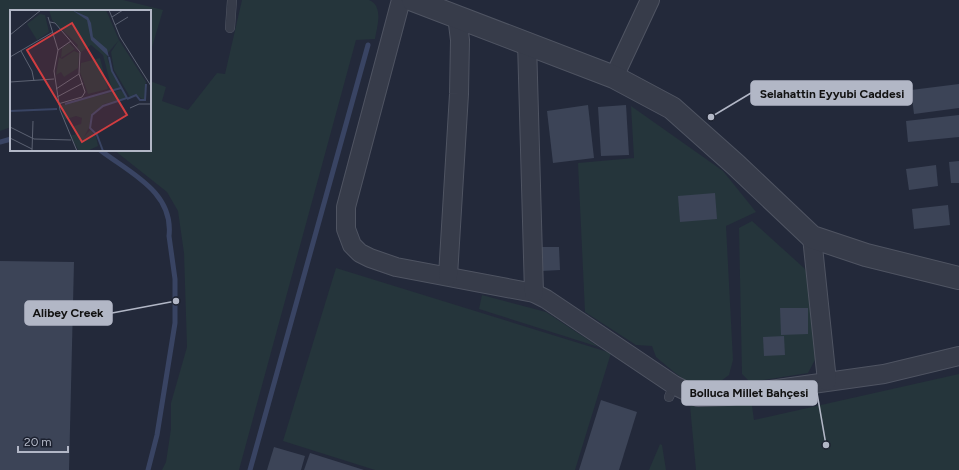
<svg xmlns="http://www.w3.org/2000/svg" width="959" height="470" viewBox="0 0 959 470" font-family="Figtree,sans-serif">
<rect width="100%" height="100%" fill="#23293a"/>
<g fill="#25353b">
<polygon points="0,0 123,0 163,10 150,54 150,11 11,11 11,127 0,131"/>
<path d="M 242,0 L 369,0 C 384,6 377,27 375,39 L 356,40 L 239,470 L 162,470 L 166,462 L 171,429 L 171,403 L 187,347 L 184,253 L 178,211 L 167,192 L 114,150 L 150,150 L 150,81 L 166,87 L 162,101 L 188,110 L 217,73 L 225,74 Z"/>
<polygon points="631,106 723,171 756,212 726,226 733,360 729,375 710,389 693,386 674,372 656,357 652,346 636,345 585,312 578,163 634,158"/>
<polygon points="752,221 804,268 811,278 817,356 808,373 750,382 742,374 739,228"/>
<polygon points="336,268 611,353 575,470 375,470 283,441"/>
<polygon points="482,295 546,312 599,347 479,309"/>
<polygon points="959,374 959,470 696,470 690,406 751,399 754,420"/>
<polygon points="660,444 662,445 666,470 649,470"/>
</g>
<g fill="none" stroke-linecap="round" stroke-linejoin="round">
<g stroke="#394463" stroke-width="5">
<polyline points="0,142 11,139"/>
<path d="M 100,150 C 130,173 174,192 169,236 L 175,279 L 175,323 L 157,435 L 148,470"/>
<polyline points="250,470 368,45"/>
</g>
</g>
<g fill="#3c4457">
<polygon points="959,84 959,108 914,114 911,90"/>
<polygon points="588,105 594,158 553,163 547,111"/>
<polygon points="626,105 629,155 601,156 598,107"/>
<polygon points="959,115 959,137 908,142 906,121"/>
<polygon points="959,161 959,183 951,183 949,162"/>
<polygon points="936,165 938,186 909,190 906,169"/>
<polygon points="715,193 717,219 680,222 678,196"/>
<polygon points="948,205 950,225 914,229 912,209"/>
<polygon points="541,247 559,247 560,270 541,271"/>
<polygon points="0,261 74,262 69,470 0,470"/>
<polygon points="780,308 808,308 808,334 781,335"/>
<polygon points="784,336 785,355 764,356 763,337"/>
<polygon points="601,400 637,412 619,470 579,470"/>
<polygon points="274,447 305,456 301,470 267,470"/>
<polygon points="310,453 364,470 304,470"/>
</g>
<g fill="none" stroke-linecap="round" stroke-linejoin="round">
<g stroke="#4f5462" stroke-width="10">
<g id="service">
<polyline points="230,28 232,0"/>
<polyline points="669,397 674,385"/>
</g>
</g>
<g stroke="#4f5462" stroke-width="20">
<g id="minor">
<polyline points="401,0 346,207 346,229 352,245 360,253 370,258 396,267 534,293 546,299 674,385 698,397 728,396 884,374 959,356"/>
<polyline points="527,42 534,293"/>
<polyline points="614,77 650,0"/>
<polyline points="812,237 827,381"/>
<polyline points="448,276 459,94 460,40 457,16"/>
</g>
</g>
<g stroke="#4f5462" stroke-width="24">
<polyline id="tertiary" points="413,0 614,77 672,108 736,165 812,237 866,255 959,278"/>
</g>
<use href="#service" stroke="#373c4a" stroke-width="9"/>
<use href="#minor" stroke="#373c4a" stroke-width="18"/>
<use href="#tertiary" stroke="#373c4a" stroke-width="22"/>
</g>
<g transform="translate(10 10)">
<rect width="141" height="141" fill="#23293a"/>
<path d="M 39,0 L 96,0 L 109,30 L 97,44 L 98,51 L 110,78 L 102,80 L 93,45 L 81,35 L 71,42 L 67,37 L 68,35 L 42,10 ZM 30,4 L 35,5 L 39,22 L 27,30 L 17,14 ZM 109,30 L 136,72 L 134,90 L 125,84 L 120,87 L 104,60 L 101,42 ZM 59,33 L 65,39 L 51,48 L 52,38 ZM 64,41 L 69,43 L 68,58 L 54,67 L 51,62 L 46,65 L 49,47 L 52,49 ZM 90,48 L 98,79 L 78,84 L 70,62 L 71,53 ZM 110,80 L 115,84 L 116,89 L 94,94 L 81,105 L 79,118 L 74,127 L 80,120 L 86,126 L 88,136 L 77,141 L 69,141 L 60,125 L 65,125 L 64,116 L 71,114 L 72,108 L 66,106 L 54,110 L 51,95 Z" fill="#25353b"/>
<path d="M 62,0 L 78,7 L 81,13 L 83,27 L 97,39 L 99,47 L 81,30 L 77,10 Z" fill="#394463"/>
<path fill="none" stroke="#394463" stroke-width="2" d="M 117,89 L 126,85 L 130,90 L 135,90 L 136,74M 55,94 L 111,78M 0,101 L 47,99M 93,141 L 87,125 L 80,118 L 82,105 L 93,96 L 117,88 L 102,61 L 99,47"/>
<path fill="none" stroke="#5c6272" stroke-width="1" d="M 99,0 L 110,27 L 141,76M 38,7 L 48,40 L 44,61 L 50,100 L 67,141M 102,7 L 113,0M 40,12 L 45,13 L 70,42 L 69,64 L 75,82 L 72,87 L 48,94M 105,15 L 118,7M 0,25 L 31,0M 48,40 L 61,31M 11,41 L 22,61 L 24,71M 0,47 L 43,22M 0,72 L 44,69M 46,79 L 69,64M 47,87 L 73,73M 120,98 L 129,94 L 141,94M 0,117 L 24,129 L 61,130M 0,128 L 22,139M 22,141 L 23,111"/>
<path fill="#d13d40" fill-opacity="0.15" stroke="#d13d40" stroke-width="2" d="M 62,13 L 117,105 L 72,132 L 17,40 Z"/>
<rect width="141" height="141" fill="none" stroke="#b2b7c6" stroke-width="2"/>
</g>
<path fill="none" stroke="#b2b7c6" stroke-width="1.5" d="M711 117L751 93M176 301L112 313M826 445L817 393"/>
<g fill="#b2b7c6" stroke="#1c212f" stroke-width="1.5">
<circle cx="711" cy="117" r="4"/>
<circle cx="176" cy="301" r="4"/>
<circle cx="826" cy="445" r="4"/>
</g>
<g fill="#b2b7c6" stroke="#b2b7c6" stroke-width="1.5">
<rect x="751" y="81" width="161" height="24" rx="4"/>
<rect x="25" y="301" width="87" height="24" rx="4"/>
<rect x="682" y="381" width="135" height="24" rx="4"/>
</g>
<g font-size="12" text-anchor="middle" font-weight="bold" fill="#111">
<text x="832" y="98">Selahattin Eyyubi Caddesi</text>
<text x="68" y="317">Alibey Creek</text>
<text x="749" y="397">Bolluca Millet Bahçesi</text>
</g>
<path d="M18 446v6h50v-6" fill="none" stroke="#b2b7c6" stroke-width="2"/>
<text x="24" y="446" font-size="12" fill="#b2b7c6" stroke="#1c212f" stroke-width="3" paint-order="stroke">20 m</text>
</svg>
